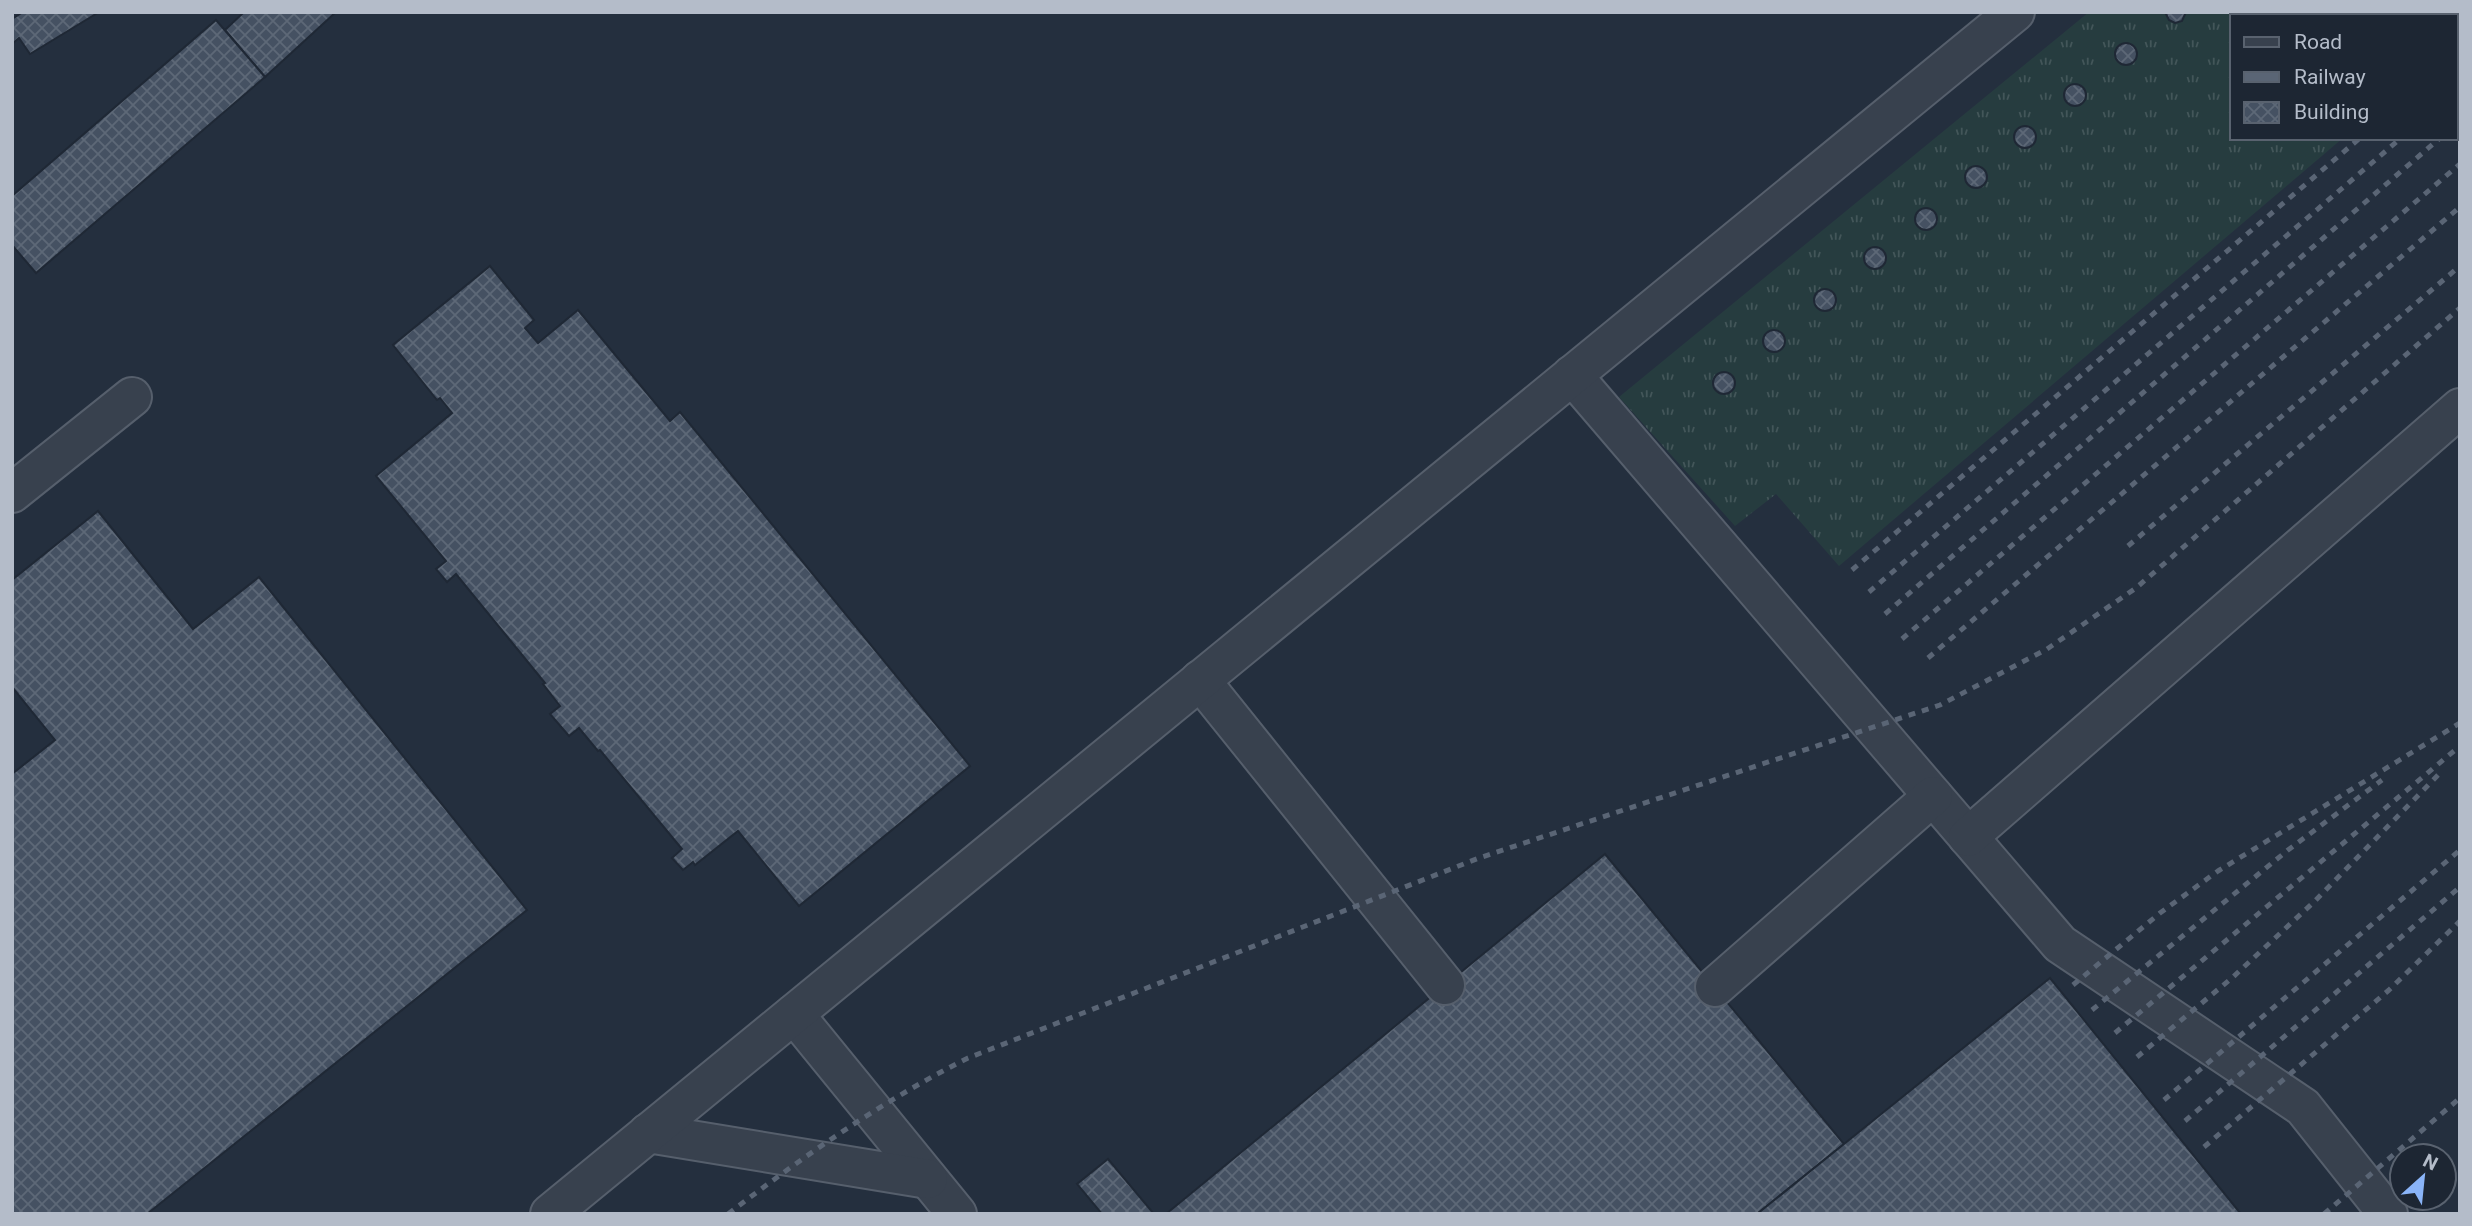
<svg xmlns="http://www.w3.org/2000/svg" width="2472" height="1226" viewBox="0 0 2472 1226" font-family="Roboto,sans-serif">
<defs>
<pattern id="grass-tufts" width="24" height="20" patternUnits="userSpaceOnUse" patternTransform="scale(1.75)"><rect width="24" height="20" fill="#263c3f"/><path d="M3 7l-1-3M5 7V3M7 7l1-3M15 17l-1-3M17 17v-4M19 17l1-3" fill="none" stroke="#435659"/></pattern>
<pattern id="building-cross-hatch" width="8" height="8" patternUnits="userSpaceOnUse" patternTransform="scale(1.75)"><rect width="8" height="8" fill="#455162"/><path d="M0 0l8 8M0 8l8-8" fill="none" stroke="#5d6877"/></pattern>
</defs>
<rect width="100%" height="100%" fill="#242f3e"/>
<polygon fill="url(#grass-tufts)" points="2089,12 2460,12 2460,39 2456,42 2456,16 2232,16 2232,138 2343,138 1839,566 1776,494 1735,526 1619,397"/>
<g fill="url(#building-cross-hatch)" stroke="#1f2835" stroke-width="2">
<polygon points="23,12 99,12 30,54 19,38 12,44 12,19"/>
<polygon points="244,12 336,12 265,77 225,30"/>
<polygon points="2165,12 2186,12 2182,21 2175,23 2169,20"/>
<polygon points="216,20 265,77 36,273 12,245 12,196"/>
<circle cx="2126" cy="54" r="11"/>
<circle cx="2075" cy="95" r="11"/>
<circle cx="2025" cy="137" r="11"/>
<circle cx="1976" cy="177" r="11"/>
<circle cx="1926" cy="219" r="11"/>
<circle cx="1875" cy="258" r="11"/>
<polygon points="490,266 534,320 525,328 538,343 578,310 670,421 680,412 970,766 799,906 738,831 695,865 693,862 683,870 672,858 682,849 600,750 598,751 579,728 569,736 550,714 560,706 543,684 545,683 456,574 447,582 436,569 446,561 376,476 452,413 440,398 437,400 393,345"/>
<circle cx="1825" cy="300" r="11"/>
<circle cx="1774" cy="341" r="11"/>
<circle cx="1724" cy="383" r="11"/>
<polygon points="98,511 193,629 259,577 527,910 147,1214 12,1214 12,774 55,740 12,687 12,580"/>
<polygon points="1605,854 1844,1144 1757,1214 1166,1214"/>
<polygon points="2050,978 2241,1214 1757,1214 1844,1144"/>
<polygon points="1108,1159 1154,1214 1102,1214 1077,1184"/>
</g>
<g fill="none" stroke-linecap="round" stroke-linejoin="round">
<g stroke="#565f6c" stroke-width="42">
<g id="minor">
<polyline points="1572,375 2060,944 2303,1107 2388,1214"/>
<polyline points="12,493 132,397"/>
<polyline points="1200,680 1445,985"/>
<polyline points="1968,837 2460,408"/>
<polyline points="1715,987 1933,796"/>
<polyline points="794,1014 957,1214"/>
<polyline points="648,1133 928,1179"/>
<polyline points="550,1214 2015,12"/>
</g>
</g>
<use href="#minor" stroke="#38414e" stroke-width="38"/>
<g stroke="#5a6575" stroke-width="5" stroke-dasharray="7 7" stroke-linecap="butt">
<polyline points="2456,57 2460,54"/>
<polyline points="2456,91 2460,88"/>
<polyline points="2456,124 2460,121"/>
<polyline points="2128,546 2460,266"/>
<polyline points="1852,570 2360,138"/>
<polyline points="1869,592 2401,138"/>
<polyline points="1885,614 2440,138"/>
<polyline points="1902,639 2460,164"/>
<polyline points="1928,658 2460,207"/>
<polyline points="2073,985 2160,913 2218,871 2460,723"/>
<polyline points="2092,1010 2288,850 2382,780"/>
<polyline points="2115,1033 2460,746"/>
<polyline points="2137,1057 2233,977 2315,901 2438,775"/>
<polyline points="2164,1100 2460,850"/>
<polyline points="2185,1121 2460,887"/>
<polyline points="2204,1147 2389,990 2460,921"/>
<path d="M 728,1214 C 804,1156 882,1101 968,1058 L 1479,858 L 1940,705 L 2047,649 L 2136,588 L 2460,308"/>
<polyline points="2324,1214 2460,1098"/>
</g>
</g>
<rect width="2472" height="1226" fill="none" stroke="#b4bcc9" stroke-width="28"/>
<rect x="2230" y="14" width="228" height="126" fill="#1d2633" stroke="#59626f" stroke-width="2"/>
<rect x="2244" y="37" width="35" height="10" fill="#38414e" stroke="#59626f" stroke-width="2"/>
<text x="2294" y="49" font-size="21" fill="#b4bcc9">Road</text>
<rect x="2244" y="72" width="35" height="10" fill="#5a6575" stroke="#59626f" stroke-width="2"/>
<text x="2294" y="84" font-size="21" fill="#b4bcc9">Railway</text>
<rect x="2244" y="102" width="35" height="21" fill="url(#building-cross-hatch)" stroke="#59626f" stroke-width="2"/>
<text x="2294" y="119" font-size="21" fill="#b4bcc9">Building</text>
<g transform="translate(2423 1177) rotate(27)"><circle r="33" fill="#1d2633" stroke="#59626f" stroke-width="2"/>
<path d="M0-5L12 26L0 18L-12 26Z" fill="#8ab4f8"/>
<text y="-10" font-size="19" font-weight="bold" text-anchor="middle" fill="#b4bcc9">N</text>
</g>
</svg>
